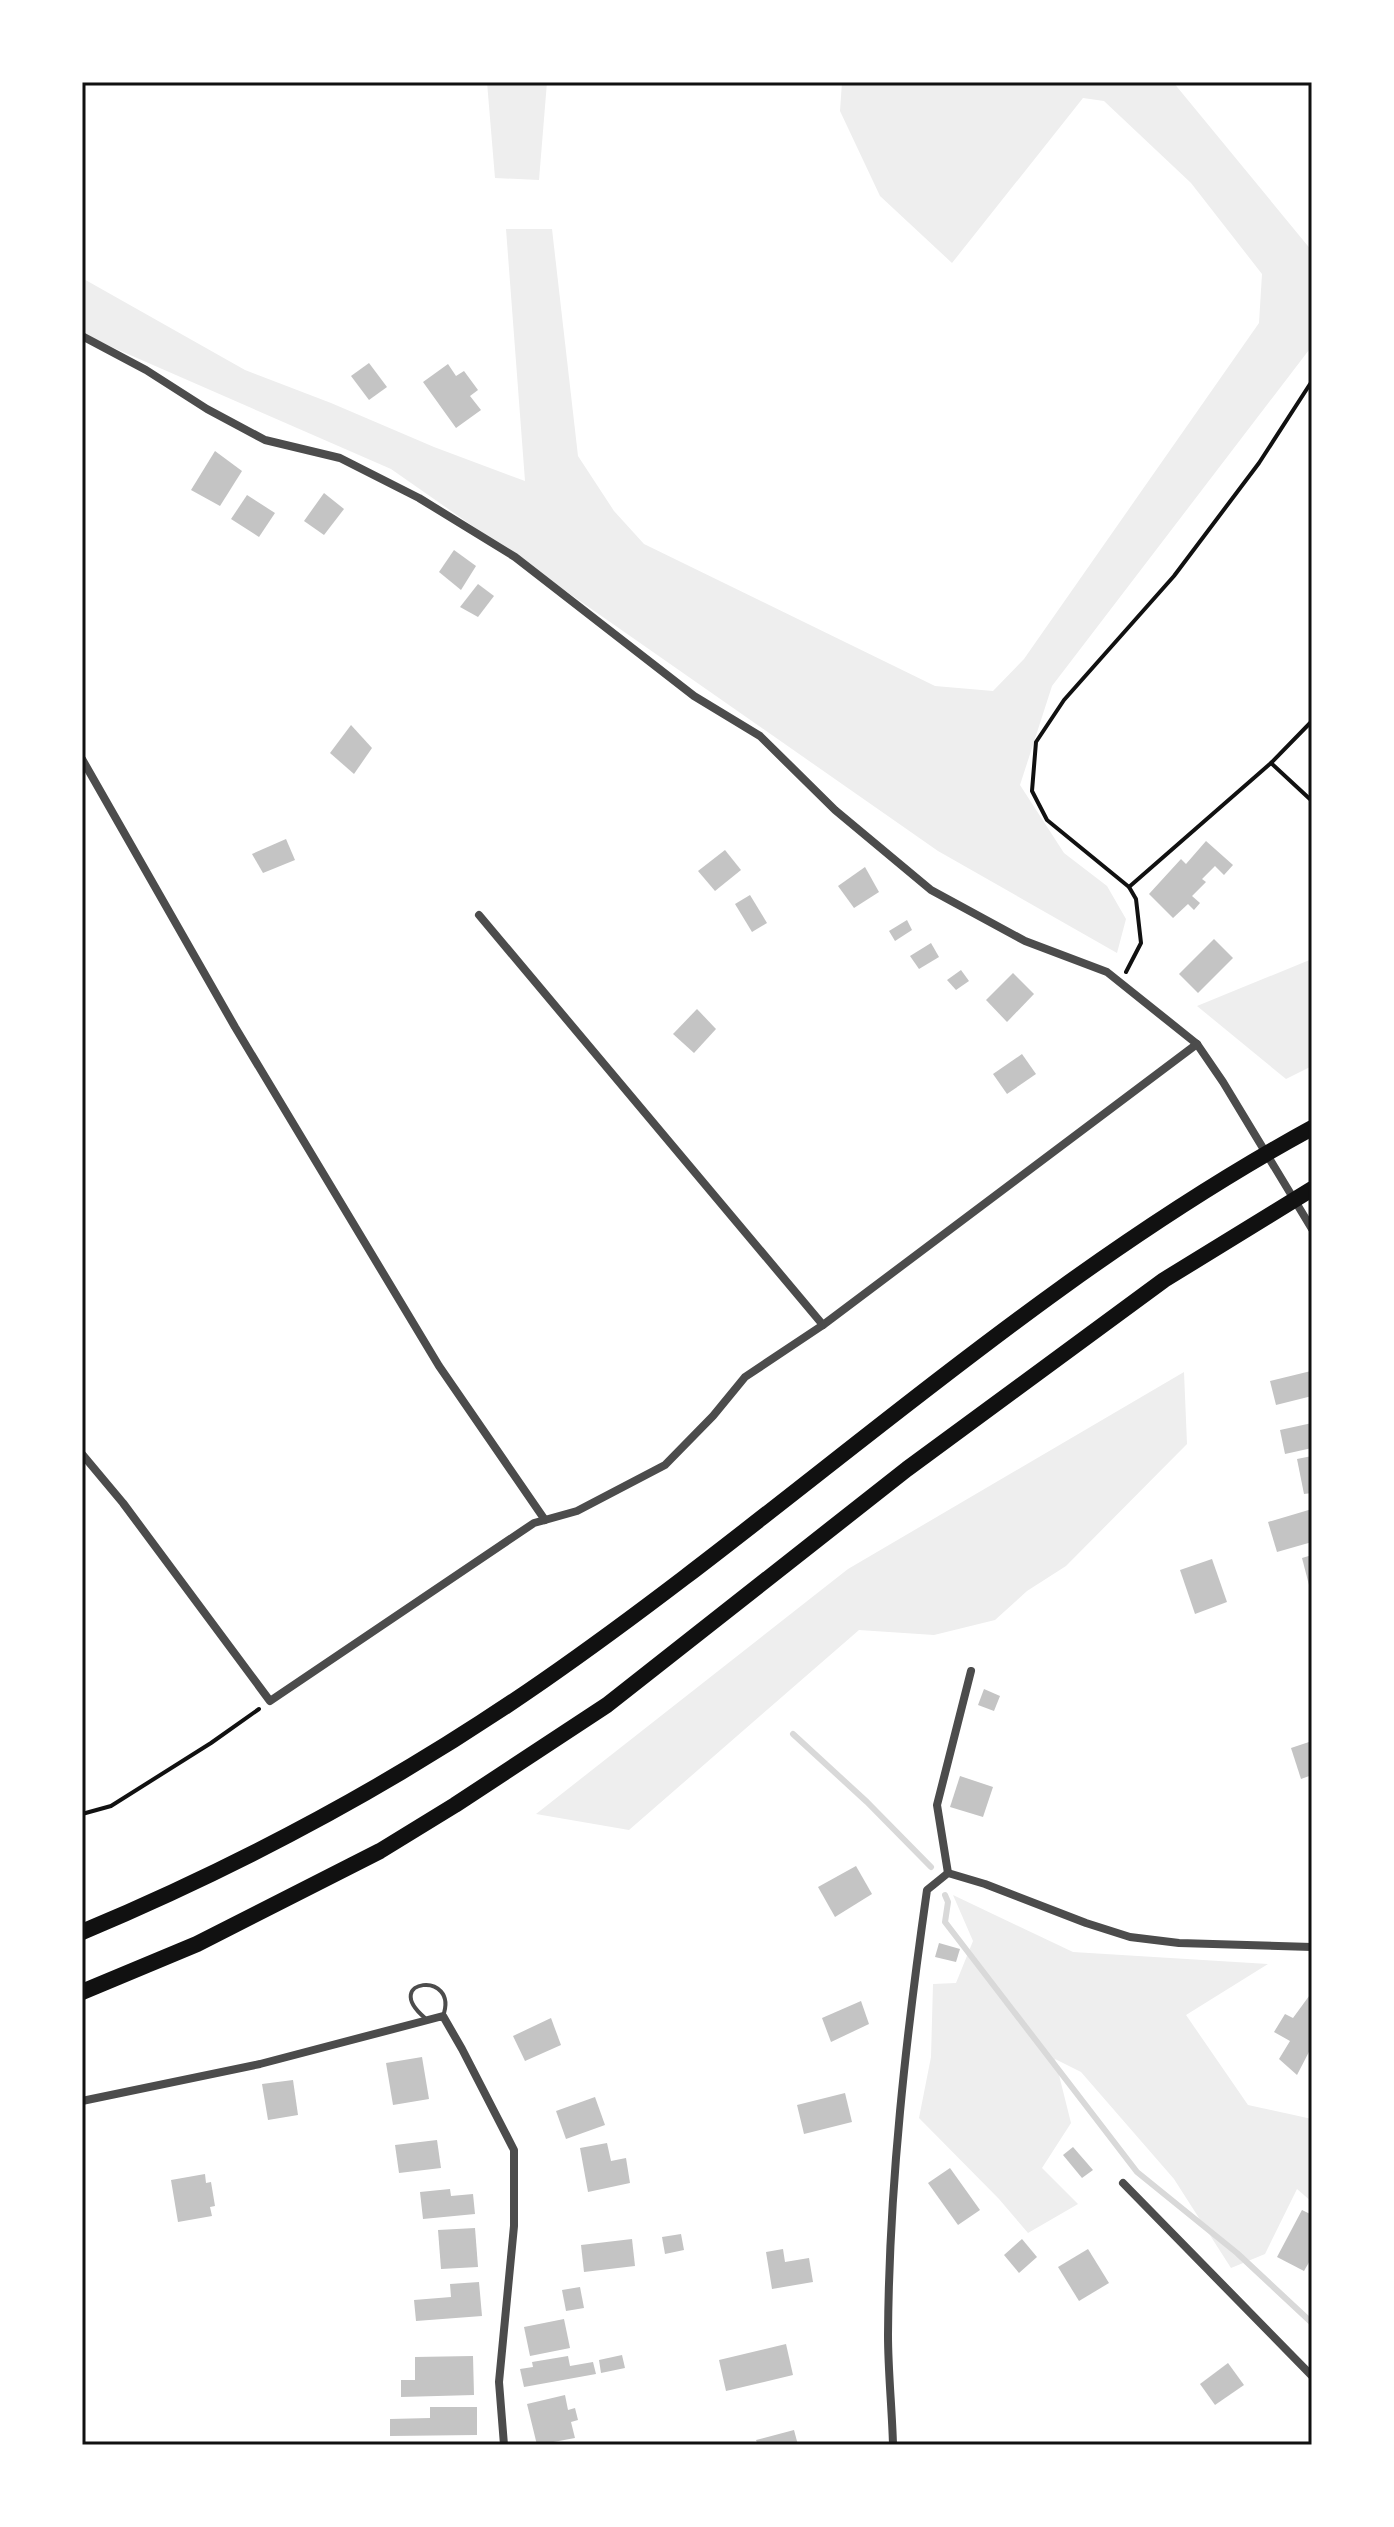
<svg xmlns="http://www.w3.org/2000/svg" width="1394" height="2527" viewBox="0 0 1394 2527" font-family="'IBM Plex Sans',sans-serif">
<rect width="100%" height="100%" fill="#fff"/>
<g fill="#eee">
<polygon points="487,82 547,82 539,180 495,178"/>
<polygon points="842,82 1173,82 1312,251 1312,346 1052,686 1020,785 1064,853 1107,886 1126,919 1117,953 938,851 391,469 82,334 82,278 245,370 331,403 434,447 525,481 506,229 552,229 578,456 614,511 644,544 935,686 993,691 1024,659 1259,323 1262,274 1191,183 1104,101 1083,98 952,263 880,196 840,111"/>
<polygon points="1312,959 1312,1066 1286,1079 1197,1006"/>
<polygon points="1184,1372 1187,1444 1066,1566 1027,1591 995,1620 934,1635 859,1630 629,1830 536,1814 848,1569"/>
<polygon points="953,1895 1073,1952 1268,1964 1186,2015 1248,2105 1312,2119 1312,2202 1297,2189 1265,2254 1231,2268 1174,2179 1081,2072 1055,2059 1071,2123 1042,2168 1078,2204 1028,2233 999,2199 919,2118 931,2057 933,1984 956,1983 973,1941"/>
</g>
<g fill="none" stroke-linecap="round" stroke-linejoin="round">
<g stroke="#d9d9d9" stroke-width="6">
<polyline points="793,1734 867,1802 931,1867"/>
<polyline points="945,1895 948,1902 945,1922 1137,2172 1237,2253 1312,2323"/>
</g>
</g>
<g fill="#c4c4c4">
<polygon points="369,363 387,387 369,400 351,376"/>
<polygon points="448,364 456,376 464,371 478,390 470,396 481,410 456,428 423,382"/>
<polygon points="215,451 242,471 220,506 191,490"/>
<polygon points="324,493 344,509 324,535 304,521"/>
<polygon points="247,495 275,513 259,537 231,519"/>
<polygon points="454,550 476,566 461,590 439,572"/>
<polygon points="478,584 494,596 478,617 460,607"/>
<polygon points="351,725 372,748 354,774 330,753"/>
<polygon points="286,839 295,860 263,873 252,854"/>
<polygon points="1206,841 1233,865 1224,875 1215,866 1202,879 1206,882 1192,896 1200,903 1194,910 1188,904 1173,918 1149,894 1181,859 1186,864"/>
<polygon points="725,850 741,870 715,891 698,871"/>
<polygon points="865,867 879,892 854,908 838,886"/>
<polygon points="750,895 767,923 752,932 735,904"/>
<polygon points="907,920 912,930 895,941 889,931"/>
<polygon points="1214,939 1233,958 1198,993 1179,974"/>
<polygon points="931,943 939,957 919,969 910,956"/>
<polygon points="961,970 969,981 956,990 947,980"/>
<polygon points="1013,973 1034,994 1007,1022 986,1000"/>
<polygon points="697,1009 716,1029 694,1053 673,1034"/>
<polygon points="1022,1054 1036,1074 1007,1094 993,1074"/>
<polygon points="1311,1371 1312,1396 1276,1405 1270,1381"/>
<polygon points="1312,1423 1312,1448 1285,1454 1280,1430"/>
<polygon points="1312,1456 1312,1493 1304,1494 1297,1459"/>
<polygon points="1312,1509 1312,1542 1277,1552 1268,1522"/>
<polygon points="1312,1555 1312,1584 1309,1585 1302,1558"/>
<polygon points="1212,1559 1227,1602 1195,1614 1180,1570"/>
<polygon points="984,1689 1000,1696 994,1711 978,1705"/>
<polygon points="1312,1741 1312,1775 1301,1779 1291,1748"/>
<polygon points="960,1776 993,1787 983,1817 950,1807"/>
<polygon points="856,1866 872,1894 835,1917 818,1887"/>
<polygon points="939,1943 960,1949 956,1962 935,1957"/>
<polygon points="1312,1992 1312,2046 1297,2075 1279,2059 1290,2041 1274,2032 1285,2014 1293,2018"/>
<polygon points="861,2001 869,2024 831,2042 822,2018"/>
<polygon points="551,2018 561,2045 525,2061 513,2036"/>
<polygon points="422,2057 429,2099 393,2105 386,2063"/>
<polygon points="293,2080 298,2115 268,2120 262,2084"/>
<polygon points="845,2093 852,2122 804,2134 797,2105"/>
<polygon points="595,2097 605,2125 566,2139 556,2111"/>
<polygon points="437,2140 441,2168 399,2173 395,2145"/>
<polygon points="607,2143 611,2161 626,2158 630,2183 588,2192 580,2148"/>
<polygon points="1073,2147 1093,2170 1082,2178 1063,2155"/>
<polygon points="950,2168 980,2210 958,2225 928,2183"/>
<polygon points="205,2174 206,2183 211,2182 215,2206 210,2207 212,2216 178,2222 171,2180"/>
<polygon points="450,2189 451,2196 473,2194 475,2214 423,2219 420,2192"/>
<polygon points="1302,2210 1312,2215 1312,2257 1304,2271 1277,2257"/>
<polygon points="475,2228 478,2267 441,2269 438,2230"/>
<polygon points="681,2234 684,2250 665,2254 662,2237"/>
<polygon points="632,2239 635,2266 584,2272 581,2245"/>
<polygon points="1022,2239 1037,2257 1019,2273 1004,2255"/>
<polygon points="783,2249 785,2262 809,2258 813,2282 772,2289 766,2252"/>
<polygon points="1088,2249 1109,2283 1079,2301 1058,2267"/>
<polygon points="479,2282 482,2316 416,2321 414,2300 451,2297 450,2284"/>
<polygon points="580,2287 584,2308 566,2311 562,2290"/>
<polygon points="564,2319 570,2348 530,2356 524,2327"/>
<polygon points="786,2344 793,2375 726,2391 719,2360"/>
<polygon points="622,2355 625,2368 601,2373 599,2360"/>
<polygon points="473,2356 474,2395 401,2397 401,2380 415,2380 415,2357"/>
<polygon points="568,2356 570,2366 593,2362 596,2374 524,2387 520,2369 533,2367 532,2362"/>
<polygon points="1228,2363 1244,2385 1215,2405 1200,2384"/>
<polygon points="565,2395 568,2410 575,2408 578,2420 571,2422 575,2438 537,2445 527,2404"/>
<polygon points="430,2407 477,2407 477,2435 390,2436 390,2419 430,2418"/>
<polygon points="794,2430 798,2445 758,2445 756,2440"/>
</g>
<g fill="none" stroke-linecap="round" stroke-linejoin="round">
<g stroke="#111" stroke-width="4">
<polyline points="1271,763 1312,801"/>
<polyline points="1129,887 1271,763 1312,721"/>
<polyline points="1126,972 1141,943 1136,899 1129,887 1047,820 1032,791 1036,742 1064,700 1174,576 1259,463 1312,381"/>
<polyline points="82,1814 111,1806 211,1743 259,1709"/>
</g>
<path stroke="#4c4c4c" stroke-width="4" d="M 425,2018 C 379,1979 460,1970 443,2016"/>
<g stroke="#4c4c4c" stroke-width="8">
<polyline points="82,336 146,370 207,409 265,440 340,458 419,498 515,557 694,696 760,736 835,810 931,890 1025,941 1107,972 1197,1044 1223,1082 1312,1229"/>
<polyline points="82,759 235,1027 439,1366 545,1520"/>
<polyline points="479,915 823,1325"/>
<polyline points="82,1454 123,1503 270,1701 534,1523 577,1511 665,1465 713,1416 745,1377 823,1325 1197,1044"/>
<polyline points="948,1873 937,1805 971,1671"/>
<polyline points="82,2101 260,2064 443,2016 462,2049 514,2150 514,2226 499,2382 504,2445"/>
<polyline points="1123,2183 1312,2376"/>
<path d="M 893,2445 C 892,2408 888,2371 888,2335 C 889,2186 906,2037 927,1890 L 948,1873 L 985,1884 L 1086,1923 L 1130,1937 L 1179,1943 L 1312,1947"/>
</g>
<g stroke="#111" stroke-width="16">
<path d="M 82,1932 C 244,1864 399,1781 543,1681 C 802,1501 1033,1280 1312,1128"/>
<polyline points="82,1992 197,1944 380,1851 455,1805 607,1705 907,1469 1164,1280 1312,1189"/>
</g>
</g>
<rect width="1394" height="2527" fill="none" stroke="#ffffff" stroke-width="168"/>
<rect x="84" y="84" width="1226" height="2359" fill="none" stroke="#111" stroke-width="3"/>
</svg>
